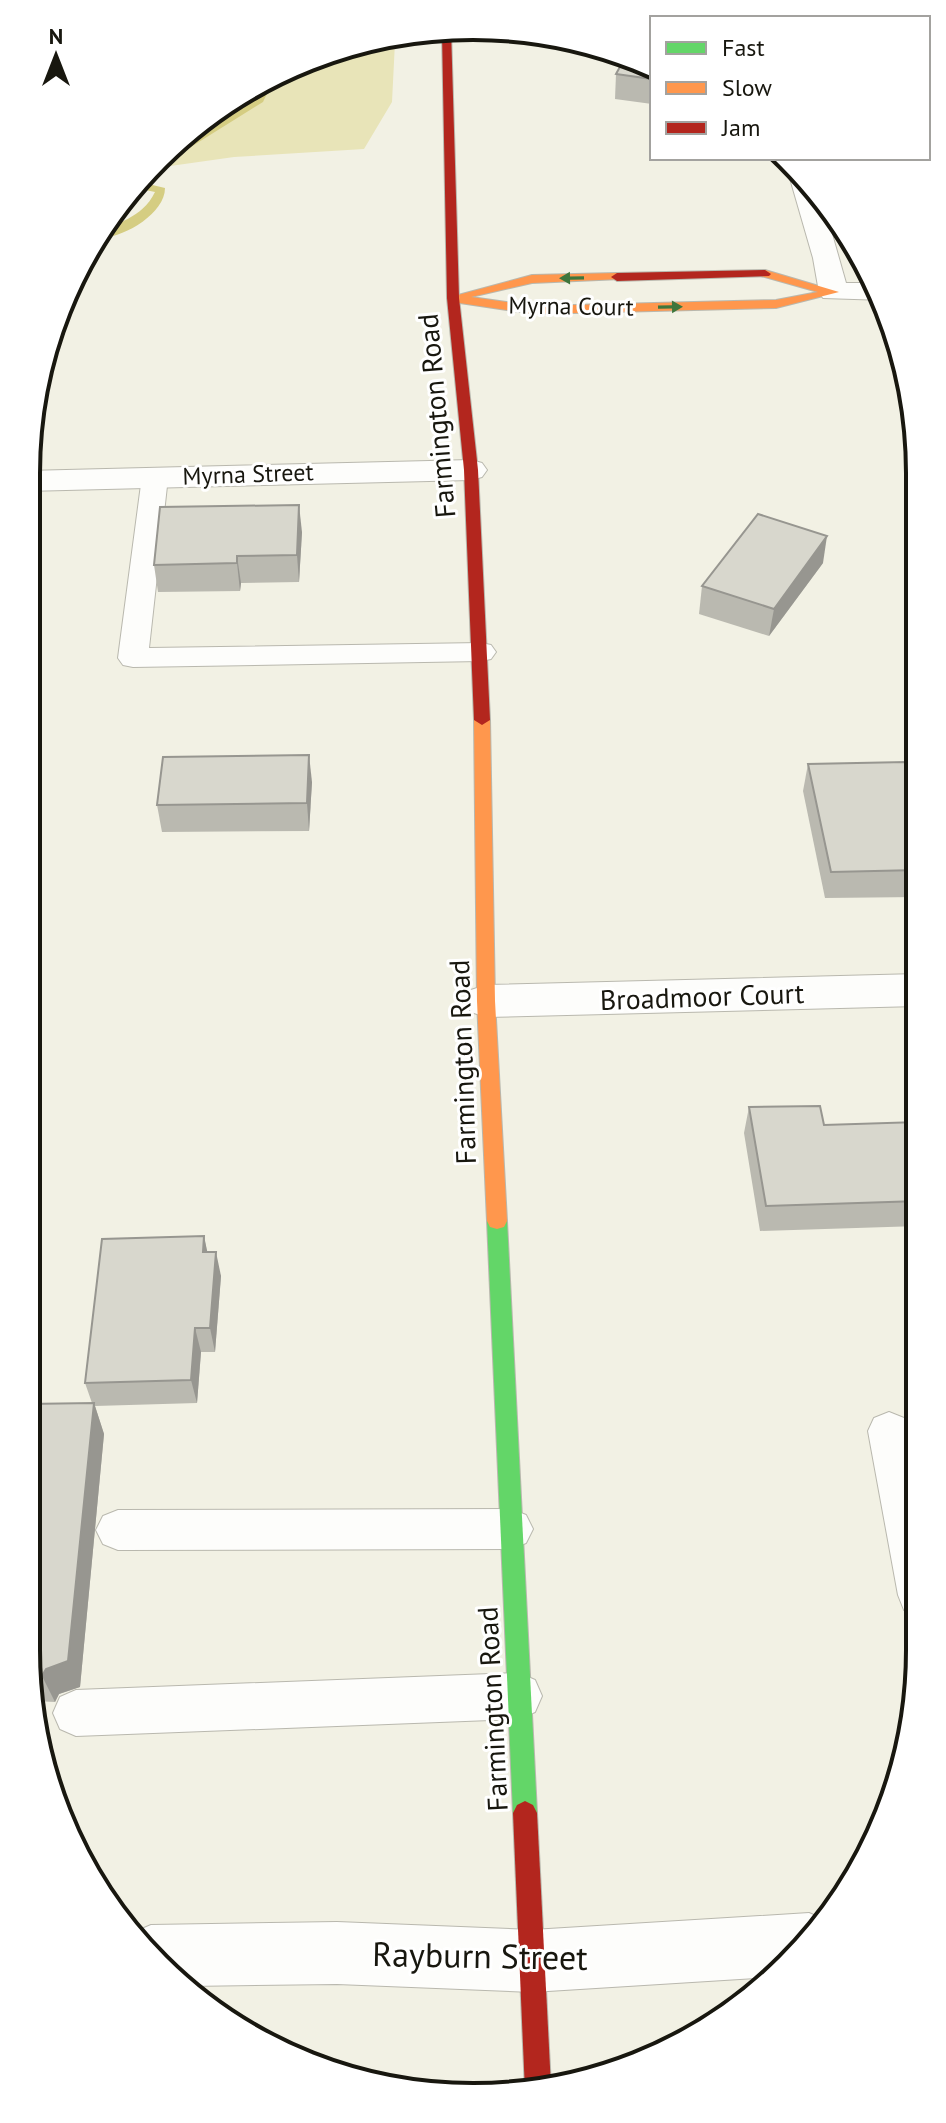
<svg xmlns="http://www.w3.org/2000/svg" width="946" height="2123" viewBox="0 0 946 2123" font-family="'PT Sans',sans-serif">
<rect width="100%" height="100%" fill="#f2f1e4"/>
<polygon fill="#e8e4b8" points="395,42 392,102 364,149 234,157 149,169 157,157 302,60"/>
<g fill="none" stroke-linecap="round" stroke-linejoin="round">
<g fill="#d5cd82" fill-rule="evenodd">
<polygon points="274,79 263,102 154,170 148,171 154,161 255,98 261,87"/>
<path d="M 140,182 L 165,188 C 165,213 126,236 103,238 C 116,218 141,221 155,192 L 136,188 Z"/>
</g>
<g stroke="#b9b8ae" stroke-width="2">
<g id="lane">
<polygon points="155,469 164,471 168,477 149,648 481,643 491,645 496,652 491,659 481,661 133,667 123,665 118,658 142,477 146,471"/>
<path d="M 889,1412 L 904,1418 C 930,1474 920,1555 920,1616 L 904,1610 L 898,1595 L 868,1431 L 874,1418 Z"/>
<polygon points="511,1509 526,1515 533,1529 526,1543 511,1549 118,1550 103,1544 96,1530 103,1516 118,1510"/>
<polygon points="519,1673 535,1680 542,1696 535,1712 519,1719 76,1736 60,1729 53,1713 60,1697 76,1690"/>
</g>
</g>
<g stroke="#b9b8ae" stroke-width="2">
<g id="street">
<polygon points="793,169 821,195 846,283 875,283 885,300 823,298 819,292 813,258 789,175"/>
<polygon points="471,460 482,463 487,470 482,477 471,480 26,491 26,471"/>
<polygon points="918,974 918,1006 486,1017 471,1012 465,1001 471,990 486,985"/>
<polygon points="809,1913 825,1920 809,1945 770,1977 532,1992 337,1984 188,1986 137,1944 130,1934 151,1925 337,1922 532,1930"/>
</g>
</g>
<g stroke="#b9b8ae" stroke-width="2">
<polygon id="fast" points="497,1213 504,1215 507,1221 537,1813 533,1821 525,1825 517,1821 513,1813 487,1221 490,1215"/>
</g>
<g stroke="#b9b8ae" stroke-width="2">
<g id="slow">
<polygon points="765,270 839,292 776,308 534,314 453,302 447,298 532,275 617,273 623,277 621,279 532,283 471,297 534,306 776,300 818,292 761,276 761,272"/>
<polygon points="482,715 490,720 495,1001 507,1221 504,1227 497,1229 490,1227 487,1221 477,1001 474,720"/>
</g>
</g>
<g stroke="#b9b8ae" stroke-width="2">
<g id="jam">
<polygon points="451,30 459,298 478,470 490,720 482,725 474,720 464,470 447,298 442,32"/>
<polygon points="765,270 771,274 769,276 617,281 611,277 617,273"/>
<polygon points="525,1801 533,1805 537,1813 551,2087 532,2093 525,2091 513,1813 517,1805"/>
</g>
</g>
<use href="#lane" fill="#fdfdfb" fill-rule="evenodd"/>
<use href="#street" fill="#fdfdfb" fill-rule="evenodd"/>
<use href="#fast" fill="#63d668" fill-rule="evenodd"/>
<use href="#slow" fill="#ff974d" fill-rule="evenodd"/>
<use href="#jam" fill="#b3261e" fill-rule="evenodd"/>
</g>
<g fill="#bab9b0">
<polygon points="652,65 652,104 615,99 616,74"/>
<polygon points="302,532 299,582 241,583 240,591 158,592 154,565"/>
<polygon points="823,563 769,636 699,614 702,586"/>
<polygon points="808,764 917,805 918,897 825,898 803,791"/>
<polygon points="312,782 309,831 162,832 157,805"/>
<polygon points="749,1107 824,1125 918,1122 919,1226 760,1231 744,1133"/>
<polygon points="204,1236 207,1252 221,1276 215,1352 201,1352 197,1403 95,1406 104,1434 80,1687 59,1694 55,1702 34,1701 26,1650 92,1403 85,1383"/>
</g>
<g fill="#979690">
<polygon points="299,505 302,532 299,582 297,555"/>
<polygon points="827,536 823,563 769,636 774,609"/>
<polygon points="237,556 241,583 240,591 237,563"/>
<polygon points="309,755 312,782 309,831 307,803"/>
<polygon points="204,1236 209,1260 203,1252"/>
<polygon points="216,1252 221,1276 215,1352 210,1328"/>
<polygon points="195,1328 201,1352 197,1403 191,1380"/>
<polygon points="94,1403 104,1434 80,1687 59,1694 55,1702 42,1676"/>
</g>
<g fill="#d8d7cd" stroke="#979690" stroke-width="2">
<polygon points="626,56 644,60 652,65 652,79 616,74"/>
<polygon points="299,505 297,555 237,556 237,563 154,565 160,507"/>
<polygon points="758,514 827,536 774,609 702,586"/>
<polygon points="309,755 307,803 157,805 163,757"/>
<polygon points="906,762 917,805 918,870 831,872 808,764"/>
<polygon points="820,1106 824,1125 918,1122 919,1201 766,1206 749,1107"/>
<polygon points="204,1236 203,1252 216,1252 210,1328 195,1328 191,1380 85,1383 102,1239"/>
<polygon points="94,1403 68,1661 46,1669 42,1676 30,1676 26,1650 26,1404"/>
</g>
<defs><path id="oneway-solid" d="M-6-.8H1V-3.2L6.5 0L1 3.2V.8H-6Z" transform="scale(2)"/></defs>
<g fill="#3e763c">
<use href="#oneway-solid" transform="translate(572 278) rotate(179)"/>
<use href="#oneway-solid" transform="translate(670 307) rotate(-1)"/>
</g>
<g text-anchor="middle" dominant-baseline="central" stroke-width="6" stroke-linejoin="round" paint-order="stroke">
<g font-size="24" fill="#18170f" stroke="#fff">
<text transform="translate(571 306) rotate(1)">Myrna Court</text>
<text transform="translate(248 474) rotate(-2)">Myrna Street</text>
</g>
<g font-size="28" fill="#18170f" stroke="#fff">
<text transform="translate(436 416) rotate(-95)">Farmington Road</text>
<text transform="translate(702 996) rotate(-2)">Broadmoor Court</text>
<text transform="translate(462 1062) rotate(-92)">Farmington Road</text>
<text transform="translate(492 1709) rotate(-93)">Farmington Road</text>
</g>
<g font-size="34" fill="#18170f" stroke="#fff">
<text transform="translate(480 1955) rotate(1)">Rayburn Street</text>
</g>
</g>
<path d="M0 0H946V2123H0ZM473 40H473A433 433 0 0 1 906 473V1650A433 433 0 0 1 473 2083H473A433 433 0 0 1 40 1650V473A433 433 0 0 1 473 40Z" fill="#fff" fill-rule="evenodd"/>
<path fill="none" stroke="#18170f" stroke-width="4" d="M473 40H473A433 433 0 0 1 906 473V1650A433 433 0 0 1 473 2083H473A433 433 0 0 1 40 1650V473A433 433 0 0 1 473 40Z"/>
<rect x="650" y="16" width="280" height="144" fill="#ffffff" stroke="#a3a29f" stroke-width="2"/>
<rect x="666" y="42" width="40" height="12" fill="#63d668" stroke="#a3a29f" stroke-width="2"/>
<text x="722" y="56" font-size="24" fill="#18170f">Fast</text>
<rect x="666" y="82" width="40" height="12" fill="#ff974d" stroke="#a3a29f" stroke-width="2"/>
<text x="722" y="96" font-size="24" fill="#18170f">Slow</text>
<rect x="666" y="122" width="40" height="12" fill="#b3261e" stroke="#a3a29f" stroke-width="2"/>
<text x="722" y="136" font-size="24" fill="#18170f">Jam</text>
<g transform="translate(56 56)" stroke="#ffffff" stroke-width="6" paint-order="stroke">
<path d="M0-6L14 30L0 20L-14 30Z" fill="#18170f"/>
<text y="-12" font-size="22" font-weight="bold" text-anchor="middle" fill="#18170f">N</text>
</g>
</svg>
